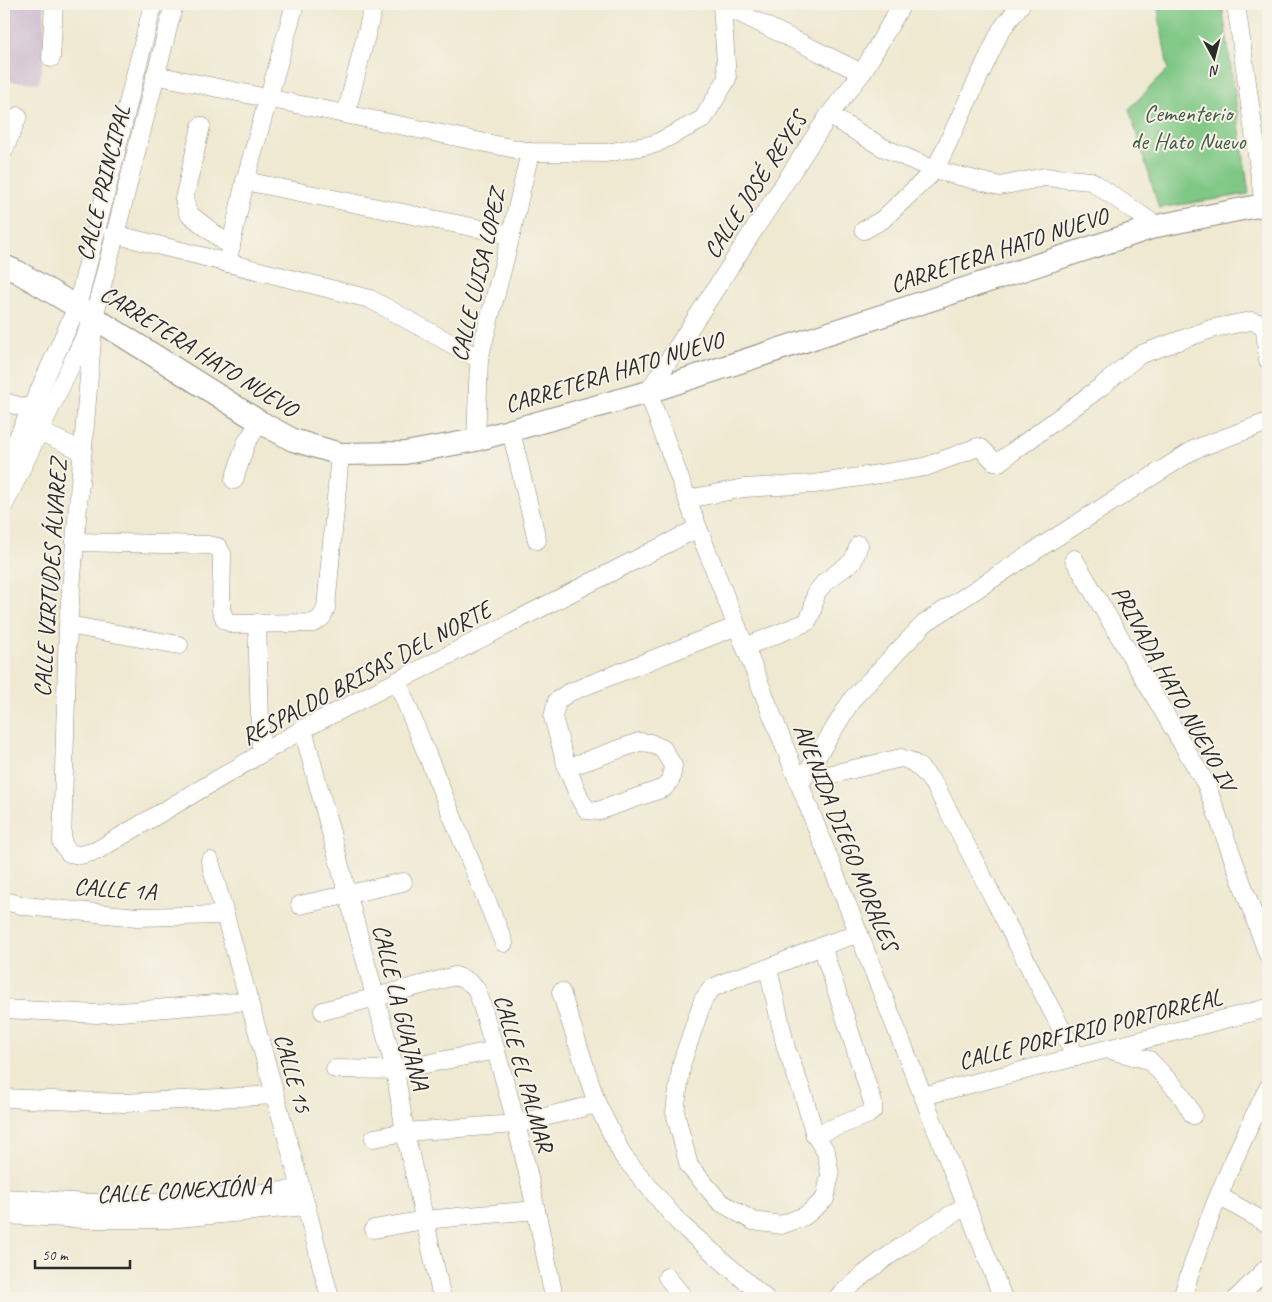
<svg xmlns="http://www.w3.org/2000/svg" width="1272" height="1302" viewBox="0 0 1272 1302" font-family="Caveat,sans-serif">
<rect width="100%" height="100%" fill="#f7f3e8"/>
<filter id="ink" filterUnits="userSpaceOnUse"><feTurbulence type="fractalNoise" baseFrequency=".02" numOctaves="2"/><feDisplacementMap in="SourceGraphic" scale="10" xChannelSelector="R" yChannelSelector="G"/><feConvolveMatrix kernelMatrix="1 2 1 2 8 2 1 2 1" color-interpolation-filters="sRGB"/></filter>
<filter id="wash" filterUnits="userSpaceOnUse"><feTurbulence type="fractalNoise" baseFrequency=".0096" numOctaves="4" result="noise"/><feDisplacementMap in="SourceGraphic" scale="20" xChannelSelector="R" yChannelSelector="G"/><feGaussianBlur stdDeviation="1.12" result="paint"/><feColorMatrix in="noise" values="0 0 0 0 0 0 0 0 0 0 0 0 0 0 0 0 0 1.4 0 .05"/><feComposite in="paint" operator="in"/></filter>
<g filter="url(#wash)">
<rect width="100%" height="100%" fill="#efe9d2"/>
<polygon fill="#cebed1" points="4,4 44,4 45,49 39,83 4,81"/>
<polygon fill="#7ec784" stroke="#547958" points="1157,4 1222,4 1249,194 1159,208 1129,109 1168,69"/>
</g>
<g filter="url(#ink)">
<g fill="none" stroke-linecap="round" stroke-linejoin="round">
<g stroke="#8d8a7e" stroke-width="19">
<g id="minor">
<polyline points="721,4 862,73"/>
<polyline points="902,4 862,73 829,115 648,392 698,528 1003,1298"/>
<polyline points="1236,4 1264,205"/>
<polyline points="51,58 54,4"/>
<polyline points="155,75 530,152 606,153 655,144 703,119 727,79 722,5"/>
<polyline points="346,114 374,4"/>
<polyline points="829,115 882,147 935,170 1000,186 1045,177 1091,181 1157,226"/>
<polyline points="201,126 184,199 188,213 231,247"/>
<polyline points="4,150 18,116"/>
<polyline points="245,181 511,235"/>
<polyline points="864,230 882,220 935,170 1001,30 1021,4"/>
<polyline points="114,234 370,299 479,359"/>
<polyline points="227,263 245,181 295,4"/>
<polyline points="94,317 68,625 62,843 69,853 80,855 96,851 303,729 698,528"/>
<polyline points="4,402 40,412"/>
<polyline points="39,431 82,451"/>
<polyline points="511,431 537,540"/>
<polyline points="476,440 479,359 511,235 530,152"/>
<polyline points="4,468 77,307 153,4"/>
<polyline points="234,480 246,443 260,422"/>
<polyline points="688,499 744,488 814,484 925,467 978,447 981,448 994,461 999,462 1102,386 1139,355 1214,328 1251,321 1259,323 1265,329 1268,360"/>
<polyline points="4,505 94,317 174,4"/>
<polyline points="75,542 208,545 218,547 222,554 221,610 225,620 233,624 314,623 322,617 326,608 340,454"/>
<polyline points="1074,559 1206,784 1268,955"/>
<polyline points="257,623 261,753"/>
<polyline points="68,625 179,645"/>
<polyline points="745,647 807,622 812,612 816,593 825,582 853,561 859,545"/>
<polyline points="397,681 504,943"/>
<polyline points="303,729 395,1070 405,1132 442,1298"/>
<polyline points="567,768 639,742 650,743 663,749 673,766 671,779 664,788 598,811 587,810 581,801 567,768 553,717 557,701 568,693 737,626"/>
<path d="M 828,775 L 901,758 C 917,761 926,774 936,787 L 1076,1057"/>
<polyline points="800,784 853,698 925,623 1047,543 1195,449 1268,422"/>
<polyline points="210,861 306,1206 330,1298"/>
<polyline points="4,901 25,906 137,917 225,915"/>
<polyline points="300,905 403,882"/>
<polyline points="768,968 786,1048 804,1097 815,1135 826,1152 830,1175 825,1199 805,1216 781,1225 753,1221 720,1202 689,1166 675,1112 682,1062 703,1000 712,988 735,978 768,968 822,946 859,933"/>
<polyline points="561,992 597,1104 623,1156 679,1223 765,1298"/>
<polyline points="4,1009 97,1014 249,1001"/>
<path d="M 323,1011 L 455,976 C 462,978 469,981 475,987 C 480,994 486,1021 489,1030 C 518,1118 536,1208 554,1298"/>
<polyline points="1110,1050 1149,1060 1180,1093 1193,1115"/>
<polyline points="335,1069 395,1070 496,1050"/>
<polyline points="923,1096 1268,1008"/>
<polyline points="4,1098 123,1103 275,1095"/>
<polyline points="815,1135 869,1114 873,1110 873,1103 822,946"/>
<polyline points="374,1138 405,1132 516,1124 597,1104"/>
<polyline points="1219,1196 1268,1224"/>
<polyline points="4,1198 89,1203 166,1203 301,1189"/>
<polyline points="4,1215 86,1219 168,1219 306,1206"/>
<polyline points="374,1229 424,1220 536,1210"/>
<polyline points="667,1277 684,1298"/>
<path d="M 837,1298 C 876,1261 921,1233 967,1205"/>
<path d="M 1182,1298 C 1204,1226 1234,1155 1268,1088"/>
<polyline points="1237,1298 1268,1267"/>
</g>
</g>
<g stroke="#8d8a7e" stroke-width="24">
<polyline id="major" points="4,266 18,272 77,307 260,422 293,440 340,454 405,453 476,440 648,392 1157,226 1268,204"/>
</g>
<use href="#minor" stroke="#fff" stroke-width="18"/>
<use href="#major" stroke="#fff" stroke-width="22"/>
</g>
</g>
<g text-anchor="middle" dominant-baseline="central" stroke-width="4" stroke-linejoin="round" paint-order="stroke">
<g font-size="24" fill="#445a46" stroke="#f7f3e8">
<text x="1188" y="113">Cementerio<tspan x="1188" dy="28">de Hato Nuevo</tspan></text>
</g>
<g font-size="24" fill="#2b2b2b" stroke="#f7f3e8">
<text transform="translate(103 183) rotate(-76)">CALLE PRINCIPAL</text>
<text transform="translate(755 185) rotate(-57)">CALLE JOSÉ REYES</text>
<text transform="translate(999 250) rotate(-18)">CARRETERA HATO NUEVO</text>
<text transform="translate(478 275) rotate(-77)">CALLE LUISA LOPEZ</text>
<text transform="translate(199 351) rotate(32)">CARRETERA HATO NUEVO</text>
<text transform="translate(614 372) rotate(-17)">CARRETERA HATO NUEVO</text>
<text transform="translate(50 578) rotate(-86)">CALLE VIRTUDES ÁLVAREZ</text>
<text transform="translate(366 673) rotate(-28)">RESPALDO BRISAS DEL NORTE</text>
<text transform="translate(1174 688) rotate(61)">PRIVADA HATO NUEVO IV</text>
<text transform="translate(846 837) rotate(68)">AVENIDA DIEGO MORALES</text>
<text transform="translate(115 889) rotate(4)">CALLE 1A</text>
<text transform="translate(401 1007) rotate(76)">CALLE LA GUAJANA</text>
<text transform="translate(1090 1029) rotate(-14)">CALLE PORFIRIO PORTORREAL</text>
<text transform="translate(293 1073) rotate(74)">CALLE 15</text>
<text transform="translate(524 1073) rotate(74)">CALLE EL PALMAR</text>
<text transform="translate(184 1190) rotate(-3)">CALLE CONEXIÓN A</text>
</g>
</g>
<rect width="1272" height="1302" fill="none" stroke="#f7f3e8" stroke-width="20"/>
<g transform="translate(1214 58) rotate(173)" stroke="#f7f3e8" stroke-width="4" paint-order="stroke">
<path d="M0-4L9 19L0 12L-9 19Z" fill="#2b2b2b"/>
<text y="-8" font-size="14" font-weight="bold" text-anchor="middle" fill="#2b2b2b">N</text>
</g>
<path d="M35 1260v8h95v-8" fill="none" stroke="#2b2b2b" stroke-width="2.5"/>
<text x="42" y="1260" font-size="15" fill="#2b2b2b" stroke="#f7f3e8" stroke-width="4" paint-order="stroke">50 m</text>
</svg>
